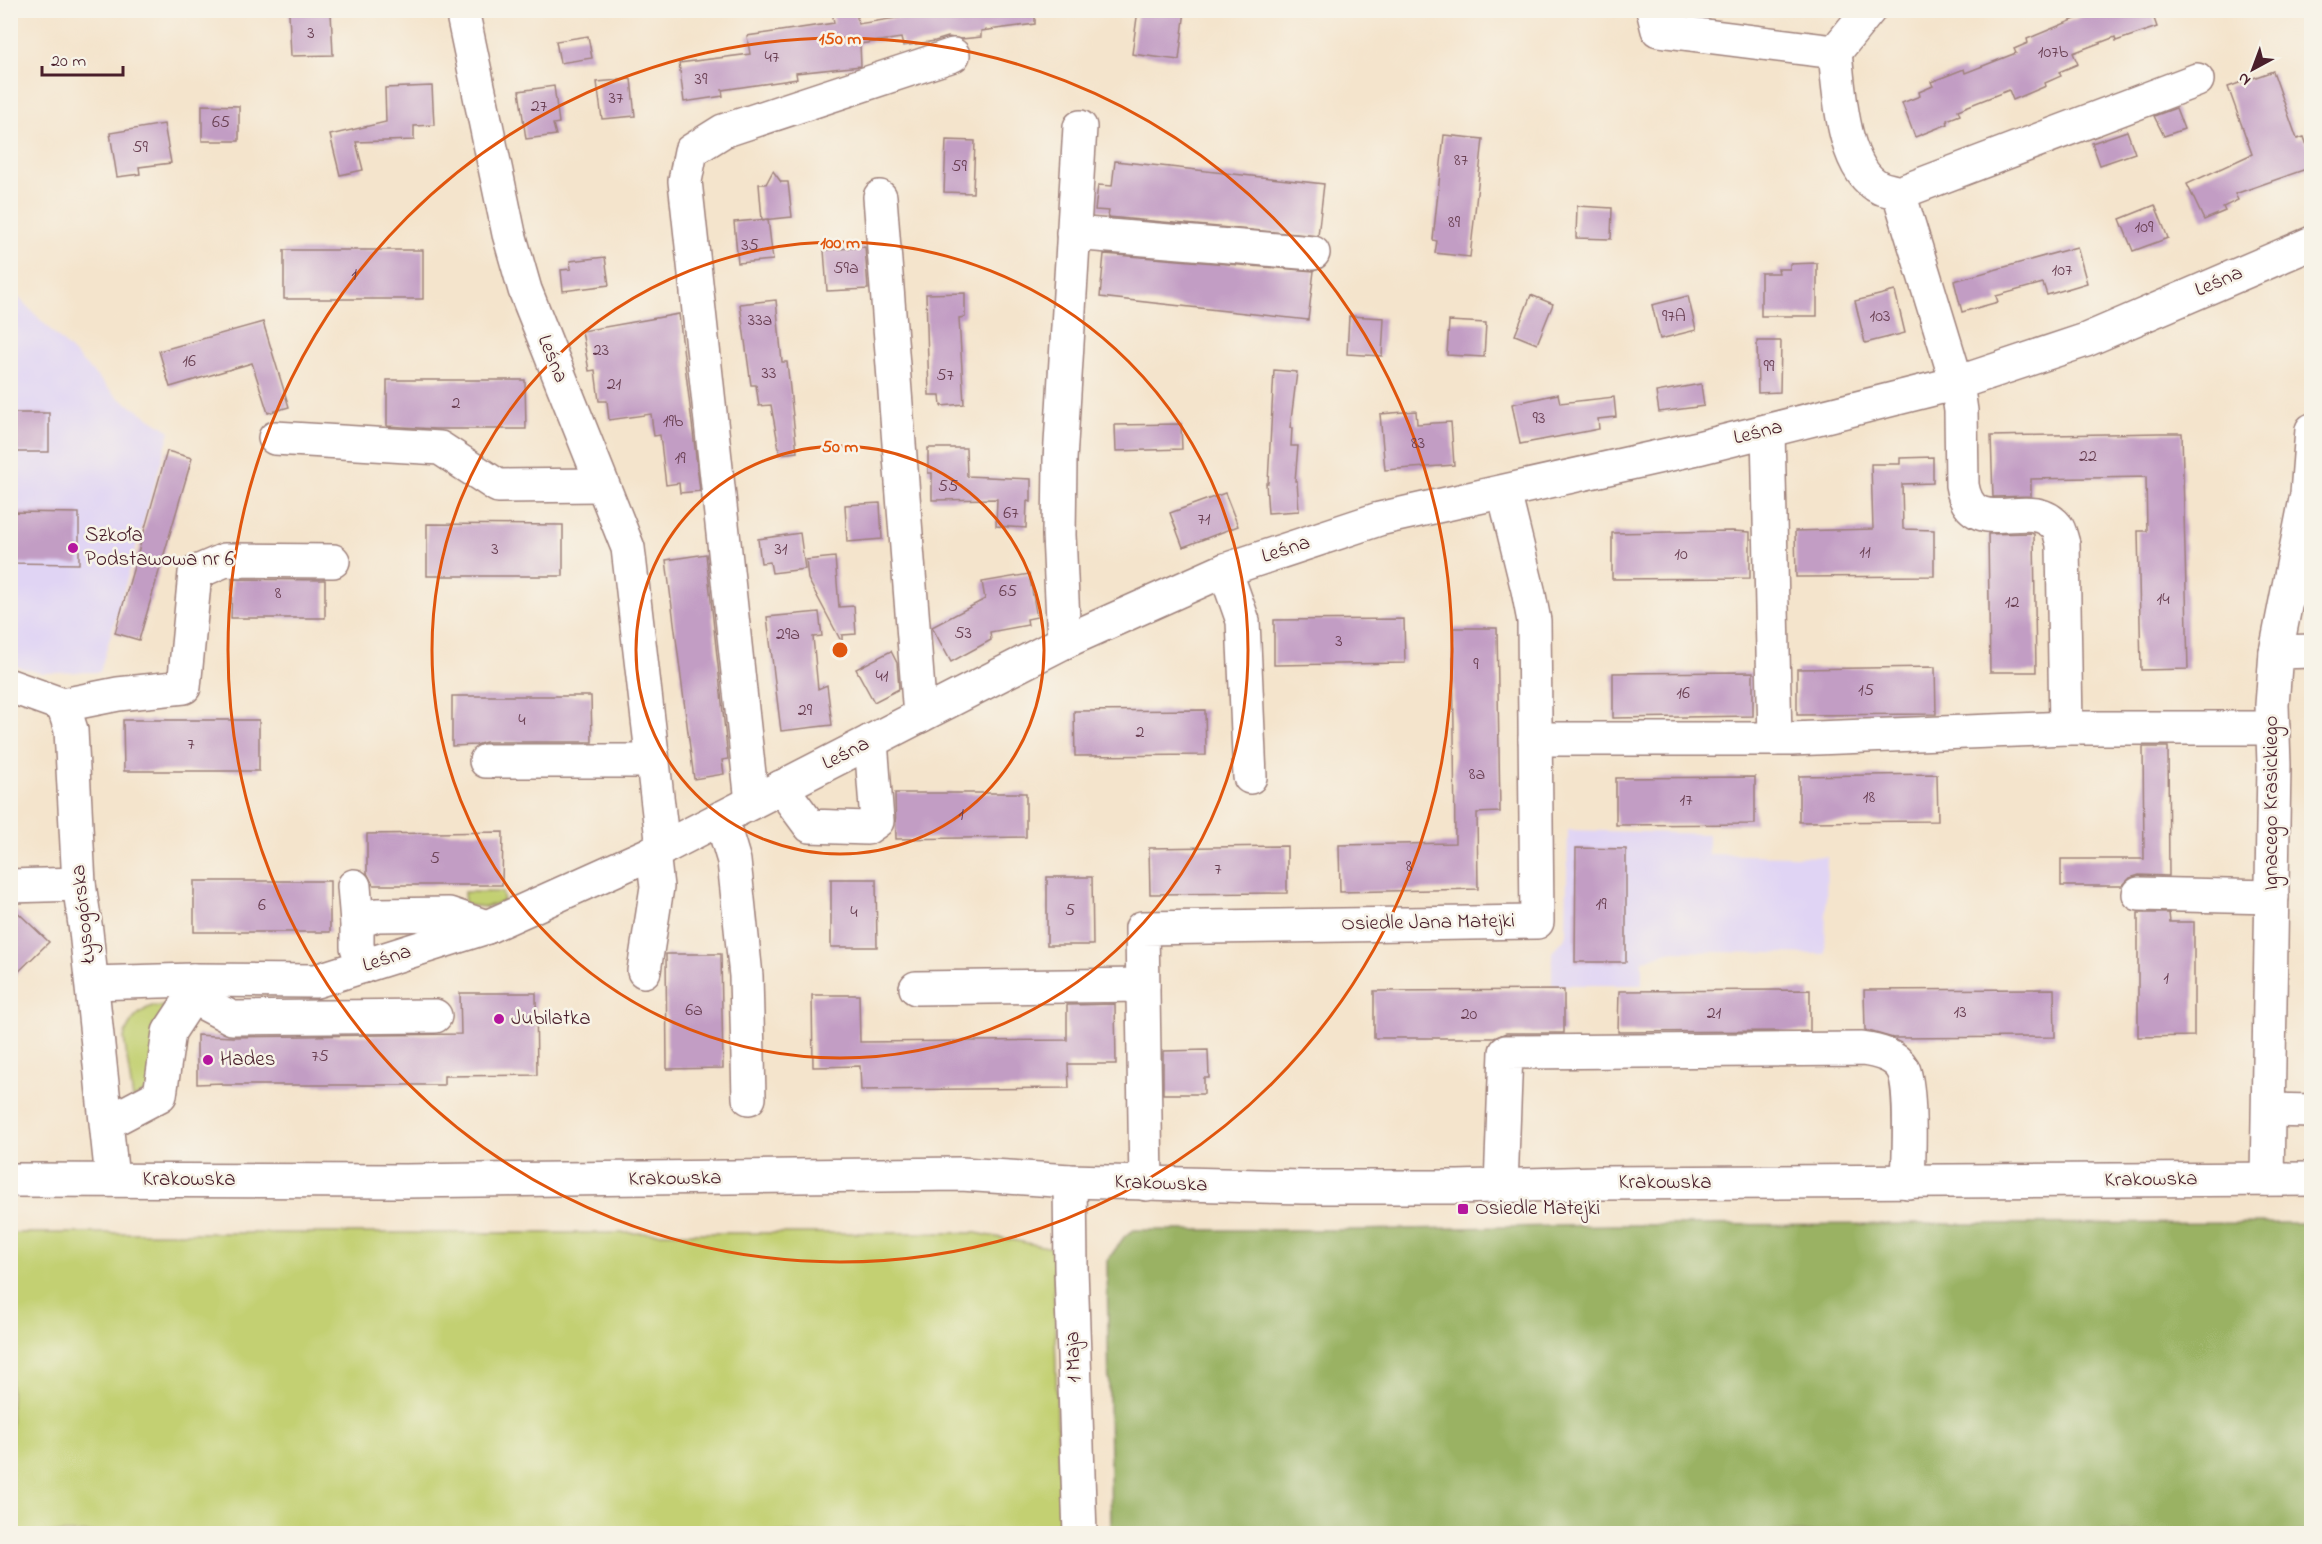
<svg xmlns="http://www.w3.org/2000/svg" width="2322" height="1544" viewBox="0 0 2322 1544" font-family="'Indie Flower',sans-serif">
<rect width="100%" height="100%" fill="#f7f3e8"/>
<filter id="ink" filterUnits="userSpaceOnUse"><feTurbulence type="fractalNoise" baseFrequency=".0167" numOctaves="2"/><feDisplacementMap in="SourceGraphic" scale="12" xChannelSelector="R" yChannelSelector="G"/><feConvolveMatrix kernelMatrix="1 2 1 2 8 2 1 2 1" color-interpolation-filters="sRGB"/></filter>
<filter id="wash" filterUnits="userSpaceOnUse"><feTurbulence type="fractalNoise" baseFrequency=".008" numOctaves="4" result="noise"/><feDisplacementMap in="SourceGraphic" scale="24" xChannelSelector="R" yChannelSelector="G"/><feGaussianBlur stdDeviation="1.35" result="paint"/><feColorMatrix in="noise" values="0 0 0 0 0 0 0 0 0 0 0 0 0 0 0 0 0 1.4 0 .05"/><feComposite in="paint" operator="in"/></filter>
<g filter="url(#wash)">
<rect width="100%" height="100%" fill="#f4e4cc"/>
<g fill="#e0d4f4">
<polygon points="10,289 116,396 170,431 100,672 41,673 11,665"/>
<polygon points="1568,830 1708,834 1708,854 1827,857 1825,954 1670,951 1642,961 1642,985 1552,985 1552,952 1566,937"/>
</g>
<g fill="#c3d072" stroke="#86784e" stroke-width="1.5">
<polygon points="464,892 502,892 504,901 486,907 465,905"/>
<path d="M 152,1006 L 172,1007 L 152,1088 L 133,1099 L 124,1038 C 128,1023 138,1012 152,1006 Z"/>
<polygon points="11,1233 976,1233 1053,1248 1060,1533 11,1533"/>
</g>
<polygon fill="#9ab264" stroke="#726848" stroke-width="1.5" points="2311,1223 2311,1533 1111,1533 1107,1261 1124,1237 1134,1230 1356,1230 1610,1225"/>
<g id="blocks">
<g fill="#c29dc4">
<polygon points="832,10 856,10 858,24 948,10 1035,10 1035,24 981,31 981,37 961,39 948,37 935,41 903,46 901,38 860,44 861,66 796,73 797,79 722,90 723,96 684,102 679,63 750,54 747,36 834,23"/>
<polygon points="1138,10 1185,10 1179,60 1132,54"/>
<polygon points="2097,10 2151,10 2157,27 2116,41 2115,37 2073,53 2078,64 2059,72 2061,76 2045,83 2046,86 2013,100 2009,90 1958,110 1960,115 1947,120 1948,124 1915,137 1902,103 1920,96 1919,92 1933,86 1931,82 1964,69 1965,73 2016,53 2014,49 2028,43 2027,39"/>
<polygon points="331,12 333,55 291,56 289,13"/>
<polygon points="588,36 592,58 560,63 556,41"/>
<polygon points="2273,71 2297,139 2304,137 2312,160 2312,167 2235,194 2238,200 2223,207 2225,211 2204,220 2187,184 2252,154 2228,87"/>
<polygon points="631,79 635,116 602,119 597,82"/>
<polygon points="432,86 434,125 414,126 414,140 356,142 363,170 340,175 330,135 386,122 385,88"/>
<polygon points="554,86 559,123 553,124 556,135 526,139 519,91"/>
<polygon points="202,105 239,106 239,141 202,141"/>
<polygon points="2176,108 2184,129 2164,136 2154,116"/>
<polygon points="164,124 171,163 139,167 140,174 117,177 110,133"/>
<polygon points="2127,131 2135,153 2100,165 2092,143"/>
<polygon points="1444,135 1483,139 1470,257 1435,253 1437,241 1433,240"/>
<polygon points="946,140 975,141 973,193 944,192"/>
<polygon points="1115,161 1324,184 1318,236 1108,217 1109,211 1095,210 1098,185 1112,186"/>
<polygon points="773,171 781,182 788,182 792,217 762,220 759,184 766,184"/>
<polygon points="2155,205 2168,238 2133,251 2120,219"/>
<polygon points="1577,206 1612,208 1611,239 1576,238"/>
<polygon points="768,219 773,260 738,263 734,222"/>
<polygon points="865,247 868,289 827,291 824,250"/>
<polygon points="2077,247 2087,283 2047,295 2043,283 1996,296 1998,302 1962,312 1954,281"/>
<rect x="284" y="250" width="139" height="49"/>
<polygon points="1104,254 1314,271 1308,320 1100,297"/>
<polygon points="605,257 609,285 563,291 561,270 571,269 570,261"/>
<polygon points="1817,263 1817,316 1761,316 1761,273 1779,273 1778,269 1790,269 1790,264"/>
<polygon points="1895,291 1905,333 1865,343 1855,301"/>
<polygon points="965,293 965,317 959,318 964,404 941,406 940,395 929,395 926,294"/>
<polygon points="1531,295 1553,304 1537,344 1515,335"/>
<polygon points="1688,296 1696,330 1660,339 1652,305"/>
<polygon points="776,300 782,362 787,362 797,452 780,454 771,405 759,406 756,385 751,385 740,304"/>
<polygon points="679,314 700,491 680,493 679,483 666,485 660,435 654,436 651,414 609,420 607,401 599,401 595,370 589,371 582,331"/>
<polygon points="1349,316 1384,318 1382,356 1347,354"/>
<polygon points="1449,321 1486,323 1484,357 1447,355"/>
<polygon points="263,322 289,407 268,413 252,363 170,387 159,351"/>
<polygon points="1757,341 1781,341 1780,392 1758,393"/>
<polygon points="1274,370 1297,372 1290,428 1292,428 1291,446 1298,446 1295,481 1297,481 1299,511 1268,513 1266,483 1268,483"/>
<polygon points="387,380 525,380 526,429 435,429 387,426"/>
<polygon points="1701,384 1704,406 1659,412 1656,392"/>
<polygon points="1558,394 1560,403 1614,397 1616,417 1598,419 1599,429 1520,444 1512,404"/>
<polygon points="1416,411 1417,424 1451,422 1454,465 1385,470 1380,414"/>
<rect x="10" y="413" width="39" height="39"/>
<polygon points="1181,424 1182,449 1116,451 1115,425"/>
<polygon points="2160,433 2182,433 2188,669 2141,670 2138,531 2147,531 2146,477 2031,479 2031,496 1993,497 1991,436"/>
<polygon points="928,448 966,448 967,476 1031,479 1031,502 1027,501 1026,528 996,526 997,499 932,500 932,473 928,473"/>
<polygon points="167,451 192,458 139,640 115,633"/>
<polygon points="1933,457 1933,483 1902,484 1903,529 1934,530 1934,576 1796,577 1795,531 1873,529 1871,464 1900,464 1900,458"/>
<polygon points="1225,493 1238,526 1183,547 1170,513"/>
<polygon points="880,503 882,539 847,542 845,505"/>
<polygon points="10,512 79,513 79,564 10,563"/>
<polygon points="427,524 563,525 563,576 427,576"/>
<polygon points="1732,531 1750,532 1750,578 1612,579 1612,533"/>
<polygon points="800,533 805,569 772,573 770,562 761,563 758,539"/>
<polygon points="2030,533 2034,534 2036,672 1990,672 1988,534"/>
<polygon points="706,554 728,759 722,760 724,774 694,779 666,560"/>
<polygon points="835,557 839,607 854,606 856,634 842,635 842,643 808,579 806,560"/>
<polygon points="1029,574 1037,617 1027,619 1028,625 990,632 991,640 951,662 932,627 985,599 982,582"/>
<polygon points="232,579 325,580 325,618 231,618"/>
<polygon points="819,612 822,636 813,637 818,689 827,685 832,725 781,731 767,617"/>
<polygon points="1404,619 1405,663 1274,665 1274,620"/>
<polygon points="1453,628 1497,628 1500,812 1477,813 1478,889 1340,892 1339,845 1455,843"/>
<polygon points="891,651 897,663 899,689 874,702 856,669"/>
<polygon points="1935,667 1936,714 1797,715 1797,669"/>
<polygon points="1753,672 1753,716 1613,718 1613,673"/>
<polygon points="452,696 591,696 592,742 486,742 476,745 452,746"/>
<polygon points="1205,710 1206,755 1075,756 1074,711"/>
<polygon points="123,720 259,720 259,771 124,771"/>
<polygon points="2143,747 2168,747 2169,876 2139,875 2130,878 2122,886 2061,886 2061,859 2144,859"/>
<polygon points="1937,774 1938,821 1799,822 1799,776"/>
<polygon points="1755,777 1755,824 1616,825 1616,778"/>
<polygon points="895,793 1026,793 1026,837 896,839"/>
<polygon points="503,832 502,885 373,885 367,873 367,834"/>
<polygon points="1287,846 1287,893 1150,894 1149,848"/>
<polygon points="1576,848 1626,849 1626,962 1575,962"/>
<polygon points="1047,877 1092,877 1093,945 1047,945"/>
<polygon points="831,879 876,879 877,947 831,947"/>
<rect x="194" y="881" width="136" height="51"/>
<polygon points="10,905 49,942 10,980"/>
<polygon points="2138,913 2169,913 2170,922 2194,922 2194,1036 2138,1037"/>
<polygon points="666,954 721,954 723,1068 667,1069"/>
<polygon points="2054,989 2055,1037 1893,1038 1865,1030 1864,990"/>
<polygon points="1564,990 1564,1033 1506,1033 1494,1038 1374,1038 1374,991"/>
<polygon points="1810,990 1810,1031 1618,1032 1619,991"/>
<polygon points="460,993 536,993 537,1075 444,1076 444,1085 222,1085 222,1083 197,1084 197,1035 232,1037 461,1034"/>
<polygon points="812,995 859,995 860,1042 1067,1040 1067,1005 1115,1004 1116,1064 1068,1064 1069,1088 861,1090 860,1066 813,1067"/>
<polygon points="1208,1050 1209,1078 1204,1078 1204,1094 1163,1094 1163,1051"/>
</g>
</g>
</g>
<g filter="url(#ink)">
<use href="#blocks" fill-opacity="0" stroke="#9f827c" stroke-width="1.5"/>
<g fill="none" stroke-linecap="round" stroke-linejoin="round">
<g stroke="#9f827c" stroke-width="36">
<g id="minor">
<polyline points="462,10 509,234 525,290 628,548 663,848"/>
<path d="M 1653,10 L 1658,30 L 1835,52 C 1839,89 1842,171 1881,188 C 1887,190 1893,191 1899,193 L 1957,383 L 1961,411 L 1962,485 C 1972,544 2030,493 2057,527 C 2060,531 2061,538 2063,544 L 2066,728"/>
<polyline points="1835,52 1869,10"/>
<polyline points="1899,193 2197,80"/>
<polyline points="880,197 920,716"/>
<polyline points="1073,233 1313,253"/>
<polyline points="1768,431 1775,739"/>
<polyline points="275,438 440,448 498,486 601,485"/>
<polyline points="1225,570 1243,621 1250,777"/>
<polyline points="1064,642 1059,535 1060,460 1080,127"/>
<polyline points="2276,652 2312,651"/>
<polyline points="10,686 63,705 71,730 79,884 86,931 112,1179"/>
<polyline points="63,705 118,694 184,687 195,573 225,560 333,561"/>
<polyline points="1535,739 1791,739 2066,728 2273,728"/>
<polyline points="486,761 652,761"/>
<polyline points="781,787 810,826 867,828 877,821 871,741"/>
<polyline points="752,802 685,181 691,151 723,131 953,55"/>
<polyline points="721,818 734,861 746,976 749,1098"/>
<polyline points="10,886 79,884"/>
<polyline points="354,886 357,922"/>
<polyline points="2139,894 2272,897"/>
<polyline points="364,966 357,947 357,922 377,915 449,914 487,927"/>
<polyline points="644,971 657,887 653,852"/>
<polyline points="92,983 193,980 316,981 487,927 663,848 1064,642 1225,570 1379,519 1698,448 1957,383 2086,340 2312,243"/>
<polyline points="916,988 1143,985"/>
<polyline points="192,997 232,1018 435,1016"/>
<polyline points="2269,1110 2312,1111"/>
<polyline points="107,1123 160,1095 169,1032 192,997 193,980"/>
<polyline points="2267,1179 2274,765 2272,705 2276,652 2307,494 2312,430"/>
<polyline points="10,1180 405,1181 961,1174 1070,1181 1303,1187 1458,1187 1598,1183 2312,1179"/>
<polyline points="1070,1181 1071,1268 1080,1534"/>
<polyline points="1146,1184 1142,928 1537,922 1534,621 1528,590 1504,492"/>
<path d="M 1501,1186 L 1506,1052 L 1862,1049 C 1877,1051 1895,1055 1903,1069 C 1912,1086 1909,1159 1908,1182"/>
</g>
</g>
<use href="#minor" stroke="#fff" stroke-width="33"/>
</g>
</g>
<g fill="none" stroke="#e0560e" stroke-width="3">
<circle cx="840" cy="650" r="204"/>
<circle cx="840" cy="650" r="408"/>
<circle cx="840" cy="650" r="612"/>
</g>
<g fill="#b5179e" stroke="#f7f3e8" stroke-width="2">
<circle cx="73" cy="548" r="6"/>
<circle cx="499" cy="1019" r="6"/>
<circle cx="208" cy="1060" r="6"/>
<rect x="1457" y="1203" width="12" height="12" rx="3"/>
</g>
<g text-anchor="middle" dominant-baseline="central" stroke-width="5" stroke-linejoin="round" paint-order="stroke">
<g font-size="18" fill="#683e51">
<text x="311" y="34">3</text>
<text x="2053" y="53">107b</text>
<text x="772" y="58">47</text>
<text x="701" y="80">39</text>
<text x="616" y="99">37</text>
<text x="539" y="107">27</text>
<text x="221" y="123">65</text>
<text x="140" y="148">59</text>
<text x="1461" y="161">87</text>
<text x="959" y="167">59</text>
<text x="1454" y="223">89</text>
<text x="2144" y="228">109</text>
<text x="750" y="246">35</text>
<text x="846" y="269">59a</text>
<text x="2062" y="271">107</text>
<text x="354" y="275">1</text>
<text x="1674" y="317">97A</text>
<text x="1880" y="317">103</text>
<text x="760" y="321">33a</text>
<text x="601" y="351">23</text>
<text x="189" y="362">16</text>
<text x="1769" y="367">99</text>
<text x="769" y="374">33</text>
<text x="945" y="376">57</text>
<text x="614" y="385">21</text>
<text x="456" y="404">2</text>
<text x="1539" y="419">93</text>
<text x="673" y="422">19b</text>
<text x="1418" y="444">83</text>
<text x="2088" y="457">22</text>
<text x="680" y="459">19</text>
<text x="948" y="487">55</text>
<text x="1011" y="514">67</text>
<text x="1204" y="520">71</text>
<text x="495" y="550">3</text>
<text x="781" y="550">31</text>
<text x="1865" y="553">11</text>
<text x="1681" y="555">10</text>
<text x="1008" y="592">65</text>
<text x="278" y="594">8</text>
<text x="2163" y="600">14</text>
<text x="2012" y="603">12</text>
<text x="963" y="634">53</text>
<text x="788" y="635">29a</text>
<text x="1339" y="642">3</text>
<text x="1476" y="665">9</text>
<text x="882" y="677">41</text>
<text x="1866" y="691">15</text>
<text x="1683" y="694">16</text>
<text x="805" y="711">29</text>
<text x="522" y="721">4</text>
<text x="1140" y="733">2</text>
<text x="191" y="745">7</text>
<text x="1477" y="775">8a</text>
<text x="1869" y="798">18</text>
<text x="1686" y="801">17</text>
<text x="961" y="815">1</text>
<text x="435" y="859">5</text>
<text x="1409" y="867">8</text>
<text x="1218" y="870">7</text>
<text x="1601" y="905">19</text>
<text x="262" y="906">6</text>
<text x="1070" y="911">5</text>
<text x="854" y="913">4</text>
<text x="2166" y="979">1</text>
<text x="694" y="1011">6a</text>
<text x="1960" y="1013">13</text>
<text x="1714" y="1014">21</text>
<text x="1469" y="1015">20</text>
<text x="320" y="1057">75</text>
</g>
<g font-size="21" fill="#4a1f2b" stroke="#f7f3e8">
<text transform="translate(2219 282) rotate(-23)">Leśna</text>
<text transform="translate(552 359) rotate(68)">Leśna</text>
<text transform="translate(1758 433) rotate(-14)">Leśna</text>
<text transform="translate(1286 550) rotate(-18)">Leśna</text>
<text transform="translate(846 754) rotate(-27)">Leśna</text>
<text transform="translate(2272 803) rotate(-90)">Ignacego Krasickiego</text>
<text transform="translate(84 914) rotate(-96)">Łysogórska</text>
<text transform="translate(1428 923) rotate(-1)">Osiedle Jana Matejki</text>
<text transform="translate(387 959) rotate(-18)">Leśna</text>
<text transform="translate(675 1179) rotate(-1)">Krakowska</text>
<text x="189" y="1180">Krakowska</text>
<text transform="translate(2151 1180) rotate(-1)">Krakowska</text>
<text x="1665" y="1183">Krakowska</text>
<text transform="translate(1161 1184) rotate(2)">Krakowska</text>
<text transform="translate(1074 1357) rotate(-92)">1 Maja</text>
</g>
<g font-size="21" fill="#4a1f2b" stroke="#f7f3e8" text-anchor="start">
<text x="85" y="536">Szkoła<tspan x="85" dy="24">Podstawowa nr 6</tspan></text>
<text x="511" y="1019">Jubilatka</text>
<text x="220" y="1060">Hades</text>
<text x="1475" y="1209">Osiedle Matejki</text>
</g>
</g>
<circle cx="840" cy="650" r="9" fill="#e0560e" stroke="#f7f3e8" stroke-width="3"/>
<g font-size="18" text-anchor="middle" font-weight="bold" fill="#e0560e" stroke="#f7f3e8" stroke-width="5" stroke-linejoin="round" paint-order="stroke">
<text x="840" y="44">150 m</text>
<text x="840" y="248">100 m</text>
<text x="840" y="452">50 m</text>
</g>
<rect width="2322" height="1544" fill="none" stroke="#f7f3e8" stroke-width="36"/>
<g transform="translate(2253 69) rotate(221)" stroke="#f7f3e8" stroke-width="4.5" paint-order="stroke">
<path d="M0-4.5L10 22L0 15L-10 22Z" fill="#4a1f2b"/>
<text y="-9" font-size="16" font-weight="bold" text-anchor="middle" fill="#4a1f2b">N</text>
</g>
<path d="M42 66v9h81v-9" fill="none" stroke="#4a1f2b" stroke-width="3"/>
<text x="51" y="66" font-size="18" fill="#4a1f2b" stroke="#f7f3e8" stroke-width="4.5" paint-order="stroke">20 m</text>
</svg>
